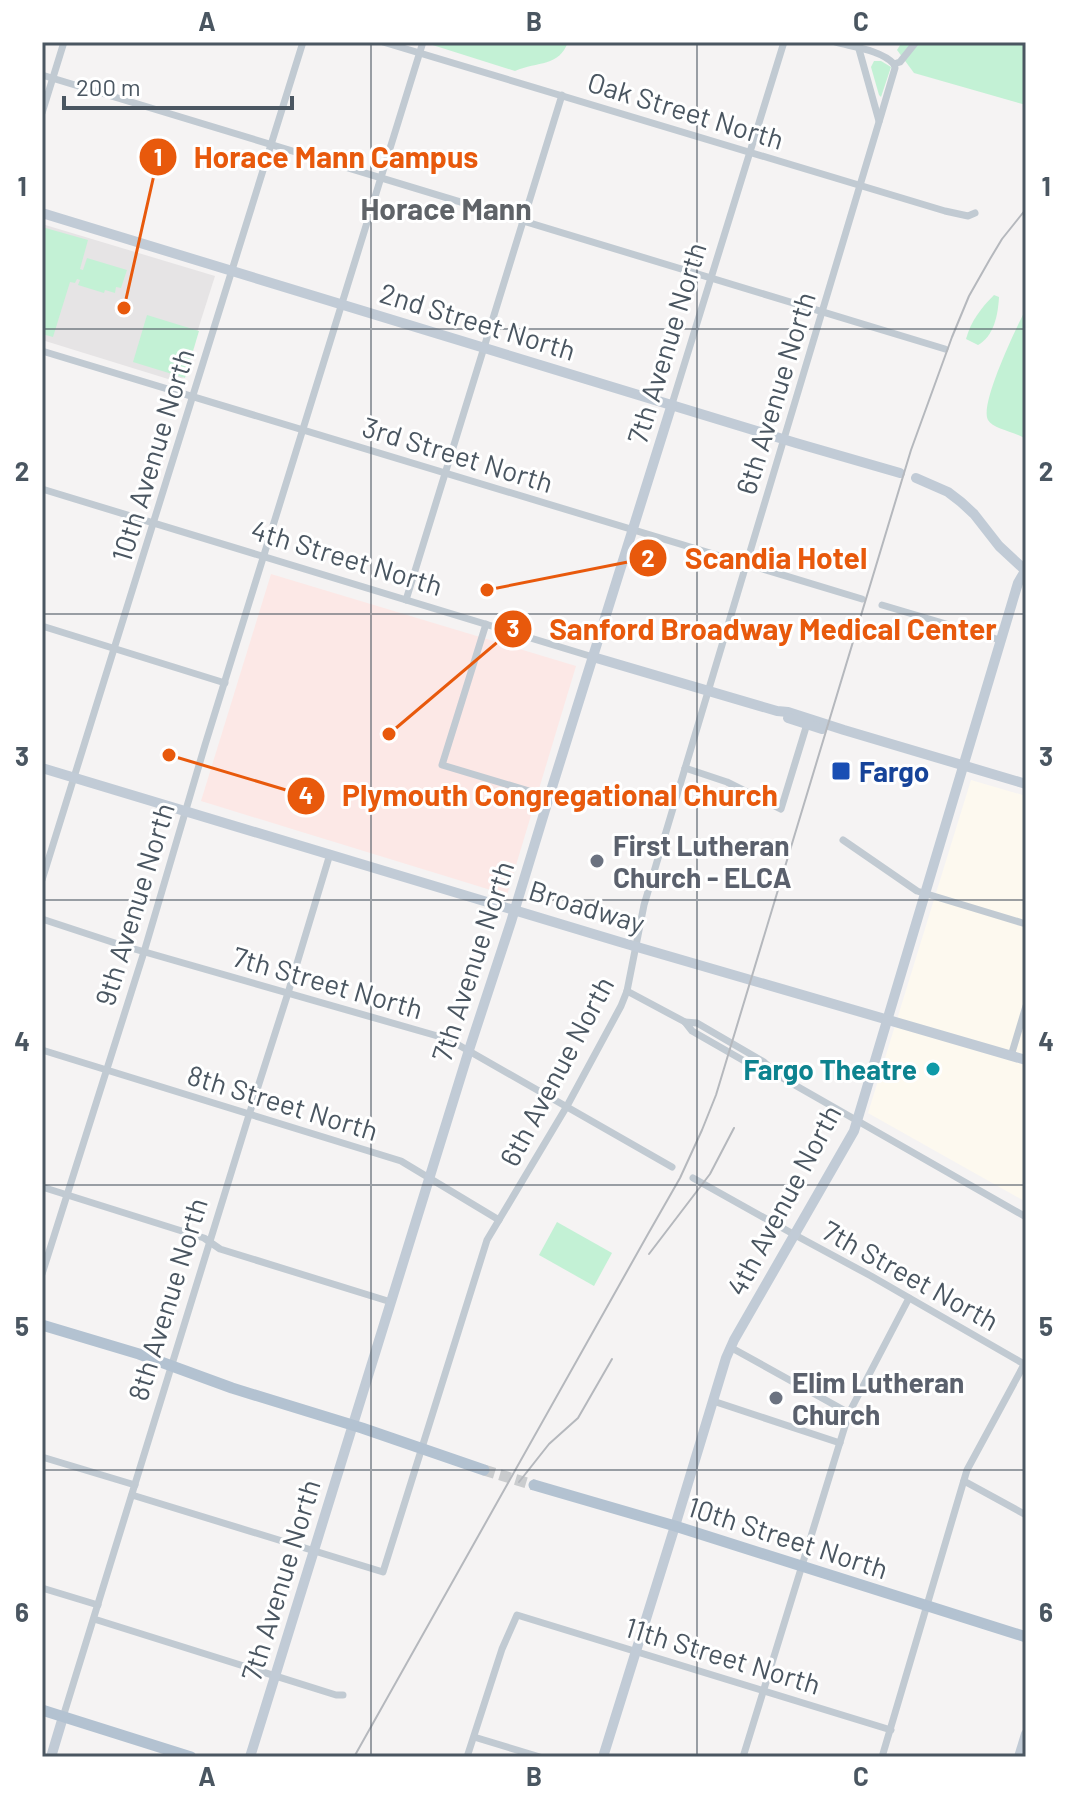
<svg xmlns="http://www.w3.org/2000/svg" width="1068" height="1799" viewBox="0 0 1068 1799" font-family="Barlow,sans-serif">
<rect width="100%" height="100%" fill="#f5f3f3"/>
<polygon fill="#fdf9ef" points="971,780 1026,796 1026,1202 868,1113"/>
<polygon fill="#e6e4e5" points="42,224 215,276 181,383 42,340"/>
<polygon fill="#fce8e6" points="271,574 576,666 507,895 201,801"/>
<g fill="#c3f1d5">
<path d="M 423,42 L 568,42 C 559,67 538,61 515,71 Z"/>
<polygon points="902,42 1026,42 1026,105 914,73 897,50"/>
<polygon points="874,61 881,61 891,67 881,97 879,95 871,67"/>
<polygon points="42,227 88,240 80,269 83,270 87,258 127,270 121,288 116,287 115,293 105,290 104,293 78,285 80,280 77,279 75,283 70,282 53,337 42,334"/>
<path d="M 994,295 L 999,297 C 998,315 994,336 978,345 L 966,339 C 971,321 981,308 994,295 Z"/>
<path d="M 1026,309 L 1026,439 C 1016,432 993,429 988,420 C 979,405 1017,326 1026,309 Z"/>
<polygon points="147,315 199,331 185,378 133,362"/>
<polygon points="557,1222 612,1253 594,1286 539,1255"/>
</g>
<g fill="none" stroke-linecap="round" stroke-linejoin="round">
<polyline stroke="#caccce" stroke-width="11" stroke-dasharray="11 5.5" stroke-linecap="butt" points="484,1470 534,1485"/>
<g stroke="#c1cad2" stroke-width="7">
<polyline points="383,42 945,211 968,216 975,213"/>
<path d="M 835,42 C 853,47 881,50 894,64"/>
<polyline points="857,42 879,121"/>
<polyline points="894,64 900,62 916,42"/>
<polyline points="42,75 945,349"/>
<polyline points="42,113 64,42"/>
<polyline points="42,351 862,599"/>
<polyline points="672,404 784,42"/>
<polyline points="42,489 593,657"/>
<polyline points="406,600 562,95"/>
<polyline points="882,605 1000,640"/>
<polyline points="486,624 442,765 549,797"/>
<polyline points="42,626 225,683"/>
<polyline points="685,768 727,782 781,809 807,724"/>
<polyline points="843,840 917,891 1026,924"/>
<polyline points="42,880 303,42"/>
<polyline points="42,919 124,946 448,1039 672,1167"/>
<polyline points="627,991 685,1022 692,1031 760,1070 779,1076 1026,1217"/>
<polyline points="685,1022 697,1023 764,1062 777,1074"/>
<polyline points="42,1050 401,1161 499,1220"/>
<polyline points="1011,1056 1026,1006"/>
<polyline points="693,1178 795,1235 871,1276 1024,1364"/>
<polyline points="42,1187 204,1238 220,1249 391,1302"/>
<polyline points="42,1274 144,952 205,745 423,42"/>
<polyline points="730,1347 849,1413"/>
<polyline points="713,1401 840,1443"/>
<polyline points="42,1457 135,1485"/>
<polyline points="964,1481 1026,1515"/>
<polyline points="132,1495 383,1572 487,1240 567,1106 621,1006 627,991 644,905 882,112 895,68 894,64"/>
<polyline points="42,1588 98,1605"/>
<polyline points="94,1619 336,1695 343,1695"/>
<polyline points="63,1717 249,1115 288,993 330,854"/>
<polyline points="474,1737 540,1757"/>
<polyline points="467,1757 502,1649 517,1615 891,1730"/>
<polyline points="743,1757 849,1413 909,1298"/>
<polyline points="882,1757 967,1470 1026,1361"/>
</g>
<g stroke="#c1cbd6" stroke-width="10">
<polyline points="42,213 796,443 900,473"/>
<polyline points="916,478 948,492 961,502 974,514 999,546 1026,571"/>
<polyline points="593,657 777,711 788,712 844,730 1026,784"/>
<polyline points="788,718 822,729"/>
<polyline points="42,768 620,942 1026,1060"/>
<polyline points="51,1757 63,1717"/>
<polyline points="250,1757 469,1050 511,922 549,797 672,404"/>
<polyline points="603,1757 675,1526 726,1358 734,1340 854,1131 1018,583 1025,571"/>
<polyline points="1019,1757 1026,1734"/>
</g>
<g stroke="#b3c2d1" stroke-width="11">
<polyline points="42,1325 139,1354 232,1388 362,1428 484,1470"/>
<polyline points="534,1485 675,1526 1026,1637"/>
<polyline points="42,1710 191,1757"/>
</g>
<g stroke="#b5b8bd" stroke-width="2">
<polyline points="649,1254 710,1174 734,1128"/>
<polyline points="519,1482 549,1444 578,1418 612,1359"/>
<polyline points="354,1757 648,1234 680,1178 702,1130 716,1095 911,450 952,337 969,296 990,259 1002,239 1026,209"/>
</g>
</g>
<path fill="none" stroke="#4a5661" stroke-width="2" stroke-opacity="0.55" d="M 371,42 L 371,1757M 697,42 L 697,1757M 42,329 L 1026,329M 42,614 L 1026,614M 42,900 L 1026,900M 42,1185 L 1026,1185M 42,1470 L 1026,1470"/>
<rect fill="#1a4fb4" stroke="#fff" stroke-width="3" x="831" y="761" width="20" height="20" rx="4"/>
<g fill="#6b7280" stroke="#fff" stroke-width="3">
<circle cx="597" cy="861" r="8"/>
<circle cx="776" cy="1398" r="8"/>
</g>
<circle fill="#0f9aa8" stroke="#fff" stroke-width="3" cx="933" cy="1069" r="8"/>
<g text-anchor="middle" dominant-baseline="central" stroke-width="6" stroke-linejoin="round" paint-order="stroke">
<g font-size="28" fill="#4a5661" stroke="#fff">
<text transform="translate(686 110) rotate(17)">Oak Street North</text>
<text transform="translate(478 321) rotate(17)">2nd Street North</text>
<text transform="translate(666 343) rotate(-73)">7th Avenue North</text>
<text transform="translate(775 393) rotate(-73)">6th Avenue North</text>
<text transform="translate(458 454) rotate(17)">3rd Street North</text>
<text transform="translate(152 455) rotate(-73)">10th Avenue North</text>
<text transform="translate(347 557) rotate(17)">4th Street North</text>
<text transform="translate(134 904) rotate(-73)">9th Avenue North</text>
<text transform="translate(587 906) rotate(17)">Broadway</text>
<text transform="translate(472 961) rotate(-72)">7th Avenue North</text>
<text transform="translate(328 982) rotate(16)">7th Street North</text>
<text transform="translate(556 1071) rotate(-62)">6th Avenue North</text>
<text transform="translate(283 1102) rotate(17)">8th Street North</text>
<text transform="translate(783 1200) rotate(-62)">4th Avenue North</text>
<text transform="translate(911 1275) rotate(29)">7th Street North</text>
<text transform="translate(167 1299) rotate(-73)">8th Avenue North</text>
<text transform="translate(788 1537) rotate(18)">10th Street North</text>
<text transform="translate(280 1580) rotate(-73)">7th Avenue North</text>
<text transform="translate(723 1655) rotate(17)">11th Street North</text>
</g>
<g font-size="28" font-weight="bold" fill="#164399" stroke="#fff" text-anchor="start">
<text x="859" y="771">Fargo</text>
</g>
<g font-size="28" font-weight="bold" fill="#5b616d" stroke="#fff" text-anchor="start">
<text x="613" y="845">First Lutheran<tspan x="613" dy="32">Church - ELCA</tspan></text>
<text x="792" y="1382">Elim Lutheran<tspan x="792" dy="32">Church</tspan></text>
</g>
<g font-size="28" font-weight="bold" fill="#0d838f" stroke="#fff" text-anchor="end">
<text x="917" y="1069">Fargo Theatre</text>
</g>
<g font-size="30" font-weight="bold" fill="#5f6368" stroke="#fff">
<text x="446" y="208">Horace Mann</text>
</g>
</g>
<path fill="none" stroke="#e8590c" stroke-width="3" d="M124 308L158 157M487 590L648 558M389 734L513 629M169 755L306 796"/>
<g fill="#e8590c" stroke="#fff" stroke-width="3">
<circle cx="124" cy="308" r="8"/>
<circle cx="487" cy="590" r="8"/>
<circle cx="389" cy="734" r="8"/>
<circle cx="169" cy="755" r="8"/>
<circle cx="158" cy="157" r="20"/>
<circle cx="648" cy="558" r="20"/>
<circle cx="513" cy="629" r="20"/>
<circle cx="306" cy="796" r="20"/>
</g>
<g font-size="24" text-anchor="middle" font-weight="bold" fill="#fff">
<text x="158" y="166">1</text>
<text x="648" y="567">2</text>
<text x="513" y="637">3</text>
<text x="306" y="804">4</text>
</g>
<g font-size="30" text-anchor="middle" font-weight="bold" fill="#e8590c" stroke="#fff" stroke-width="6" stroke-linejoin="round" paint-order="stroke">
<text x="336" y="168">Horace Mann Campus</text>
<text x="776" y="569">Scandia Hotel</text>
<text x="773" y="640">Sanford Broadway Medical Center</text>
<text x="560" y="806">Plymouth Congregational Church</text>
</g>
<rect width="1068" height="1799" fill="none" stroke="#ffffff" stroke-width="88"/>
<path d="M64 96v12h228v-12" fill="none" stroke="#4a5661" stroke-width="4"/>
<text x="76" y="96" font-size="24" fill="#4a5661" stroke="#ffffff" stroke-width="6" paint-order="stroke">200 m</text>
<rect x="44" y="44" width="980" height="1711" fill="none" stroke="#4a5661" stroke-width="3"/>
<g font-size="26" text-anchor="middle" font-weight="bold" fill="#4a5661">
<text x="207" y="31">A</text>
<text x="534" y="31">B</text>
<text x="861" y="31">C</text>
<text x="22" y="196">1</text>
<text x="1046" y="196">1</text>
<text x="22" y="481">2</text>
<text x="1046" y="481">2</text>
<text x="22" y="766">3</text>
<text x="1046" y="766">3</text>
<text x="22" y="1051">4</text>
<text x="1046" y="1051">4</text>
<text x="22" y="1336">5</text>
<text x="1046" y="1336">5</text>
<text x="22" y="1622">6</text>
<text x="1046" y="1622">6</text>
<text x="207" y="1786">A</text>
<text x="534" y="1786">B</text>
<text x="861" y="1786">C</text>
</g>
</svg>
